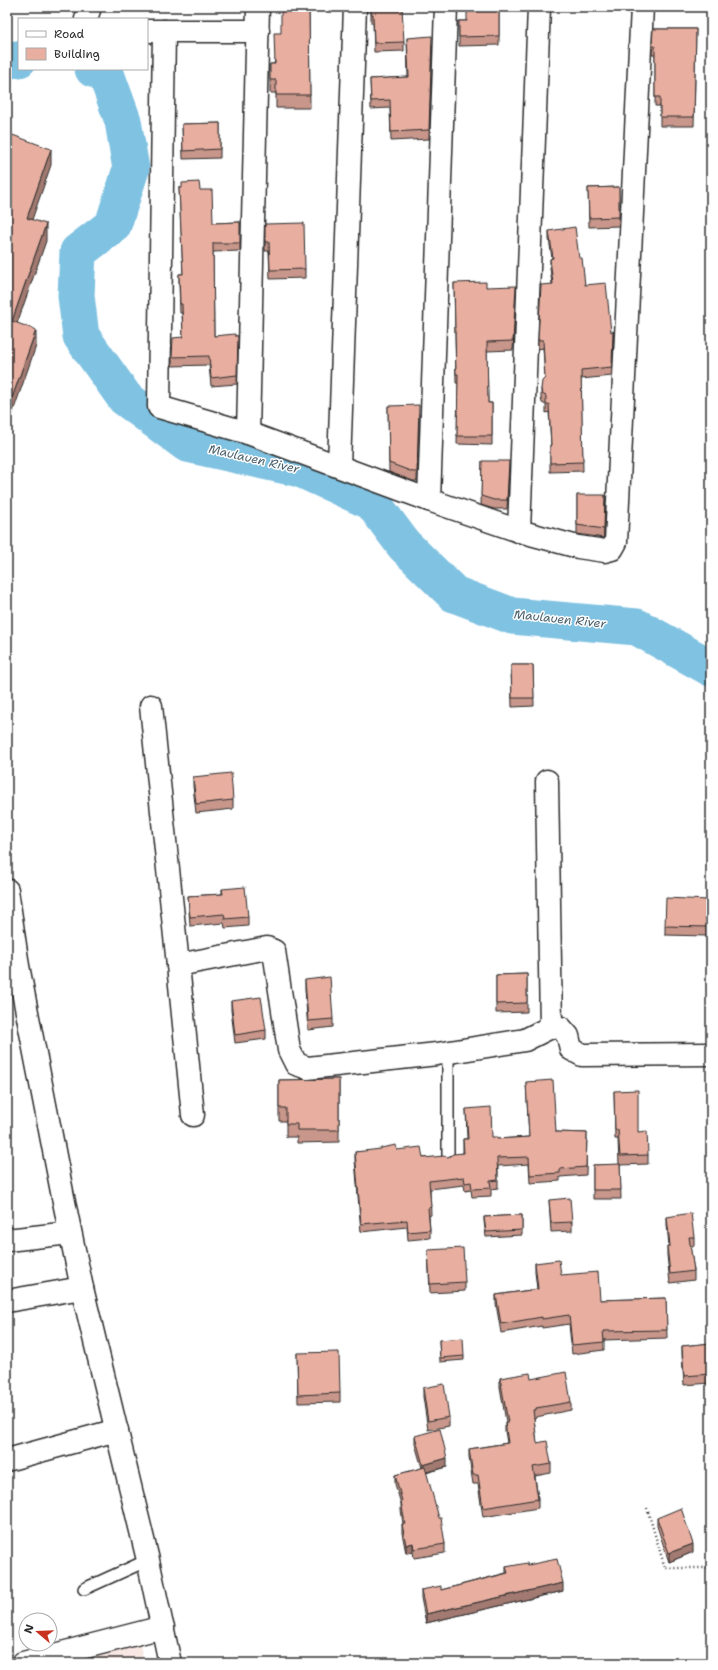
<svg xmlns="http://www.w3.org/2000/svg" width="718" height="1670" viewBox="0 0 718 1670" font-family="'Shantell Sans',sans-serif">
<rect width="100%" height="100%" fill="#fff"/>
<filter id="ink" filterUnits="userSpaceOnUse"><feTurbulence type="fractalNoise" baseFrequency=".025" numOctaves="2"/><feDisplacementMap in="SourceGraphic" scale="8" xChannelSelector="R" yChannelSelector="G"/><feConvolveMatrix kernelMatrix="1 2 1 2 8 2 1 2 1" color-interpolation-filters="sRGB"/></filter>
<g filter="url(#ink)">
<polygon fill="#f8e7e3" points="139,1641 144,1663 59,1663"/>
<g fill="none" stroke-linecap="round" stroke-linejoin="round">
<g stroke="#80c2e1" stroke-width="37">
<polyline points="7,60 19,59"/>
<polyline points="93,69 106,74 123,121 131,169 113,225 78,252 76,296 81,336 125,398 187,444 300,469 372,502 404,545 454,594 512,616 637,627 711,668"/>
</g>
<g stroke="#2b2b2b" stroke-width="14">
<g id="lane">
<polyline points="448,1158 448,1052"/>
<polyline points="84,1589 148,1560"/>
</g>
</g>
<g stroke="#2b2b2b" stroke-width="25">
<g id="street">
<polyline points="86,19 90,7"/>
<polyline points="147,31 258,31"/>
<polyline points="164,31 159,407 248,433 429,500 519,531 578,547 605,551 612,549 616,542 642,7"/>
<polyline points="248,433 258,7"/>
<polyline points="339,466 355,7"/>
<polyline points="429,500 446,7"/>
<polyline points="519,531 539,7"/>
<polyline points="151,706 178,965 267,948 274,951 289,1050 296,1064 308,1068 437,1054 525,1040 551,1027 561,1028 568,1036 571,1049 582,1055 711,1054"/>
<polyline points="547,781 551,1027"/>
<polyline points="7,890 18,966 63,1197 82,1288 148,1560 170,1663"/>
<polyline points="178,965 193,1115"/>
<polyline points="7,1240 70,1233"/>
<polyline points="7,1301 82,1288"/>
<polyline points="7,1460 117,1430"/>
<polyline points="23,1663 163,1627"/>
</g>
</g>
<polyline stroke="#2b2b2b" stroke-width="2.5" stroke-dasharray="1 3" stroke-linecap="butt" points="647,1508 665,1568 711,1568"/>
<use href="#lane" stroke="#fff" stroke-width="11"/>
<use href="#street" stroke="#fff" stroke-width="22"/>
</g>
<g fill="#c8968a" stroke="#2b2b2b">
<polygon points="309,7 310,108 276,108 276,93 270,93 270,64 274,64 281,33"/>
<polygon points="371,7 404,42 404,51 374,52 373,23 371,23"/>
<polygon points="499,7 499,45 459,46 459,21 467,21"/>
<polygon points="653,29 696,29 694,126 660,126 660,106 655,106 655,55 652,55"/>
<polygon points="407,38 432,45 429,139 391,141 390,108 371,109 370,79 408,77"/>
<polygon points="220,123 220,158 183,159 182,124"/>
<polygon points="619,187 619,226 589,227 588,188"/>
<polygon points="179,188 200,190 213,223 240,222 240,251 213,252 214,336 238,336 237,384 211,386 209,365 172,366 172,357 183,337 182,313 180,313 179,283 179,274 183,274"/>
<polygon points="265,224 305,269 305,278 270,279 269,251 265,251"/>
<polygon points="549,231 579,258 585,285 611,332 613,340 612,376 581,379 583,471 550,472 550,445 551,445 549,412 546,413 546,405 542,403 541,398 541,389 545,379 543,348 538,349 538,340 552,284 550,268 550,259 552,258 549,239"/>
<polygon points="454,283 486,287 516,295 513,350 487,351 488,403 492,403 492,445 457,444 458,383 456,383"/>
<polygon points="388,406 419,414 417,481 413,481 389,472"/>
<polygon points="482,461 509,470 507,509 494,509 481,505"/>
<polygon points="577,495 605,504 604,538 577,534"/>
<polygon points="511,665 533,665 534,706 512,707"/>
<polygon points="193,777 233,800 233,809 196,813 193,786"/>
<polygon points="222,889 248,917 248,926 225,928 224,923 190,926 188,896 222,894"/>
<polygon points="708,900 707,936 665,935 665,926"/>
<polygon points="527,974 527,1012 496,1013 496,975"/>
<polygon points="305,980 333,1019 333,1027 308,1030 305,989"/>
<polygon points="231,1001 266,1030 266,1039 235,1043 231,1010"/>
<polygon points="339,1079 339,1142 297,1143 297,1137 286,1137 286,1121 279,1121 279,1080"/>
<polygon points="526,1082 556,1132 587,1133 586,1175 560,1177 560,1181 530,1183 529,1164 498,1166 498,1188 491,1189 491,1196 472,1197 471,1190 465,1191 464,1185 430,1189 431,1215 429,1216 430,1230 430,1238 408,1240 407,1227 361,1232 355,1160 355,1152 397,1150 423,1158 448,1157 463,1153 463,1139 467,1139 466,1109 492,1137 497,1139 529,1137"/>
<polygon points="614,1091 638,1132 648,1155 648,1164 620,1165 621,1199 593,1199 593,1165 619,1165 618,1139 615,1139"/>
<polygon points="549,1200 572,1222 572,1231 551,1232"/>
<polygon points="522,1215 522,1235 486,1237 484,1221 484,1217"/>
<polygon points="667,1217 694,1237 694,1246 690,1246 694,1271 694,1280 670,1283 667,1255 667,1246 669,1246 667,1225"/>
<polygon points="428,1250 465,1282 465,1291 430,1293"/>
<polygon points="535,1263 561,1275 600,1300 666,1298 667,1338 604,1340 604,1350 572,1354 569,1324 542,1328 542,1326 501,1333 496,1304 496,1295 537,1289 535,1272"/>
<polygon points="439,1340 464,1356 464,1360 440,1362"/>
<polygon points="711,1343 711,1383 684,1385 682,1355 682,1346"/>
<polygon points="297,1353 340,1393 340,1402 298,1403"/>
<polygon points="500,1378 531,1379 571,1402 571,1410 536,1417 536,1418 534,1419 537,1443 551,1464 551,1473 535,1476 538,1499 538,1508 483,1517 478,1484 473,1484 469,1458 469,1449 507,1443 505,1431 505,1422 506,1422 500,1387"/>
<polygon points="423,1388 449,1417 449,1426 428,1430 423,1397"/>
<polygon points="415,1436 447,1467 426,1473 445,1544 445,1553 414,1558 413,1552 406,1553 402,1533 402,1524 403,1524 401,1510 401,1504 395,1484 395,1475 422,1468 415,1444"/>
<polygon points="657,1518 693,1552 669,1562 657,1526"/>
<polygon points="528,1565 563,1591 426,1623 421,1598 421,1590 441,1590 506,1573 506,1567"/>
</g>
<g fill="#a27a71" stroke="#2b2b2b">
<polygon points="51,149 51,165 27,234 27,218"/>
<polygon points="46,224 46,241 12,338 12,321"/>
<polygon points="36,330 36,346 7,429 7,412"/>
<polygon points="613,331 613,340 612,376 612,367"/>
<polygon points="605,495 605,504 604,538 604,529"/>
<polygon points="447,1458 447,1467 423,1473 423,1465"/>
<polygon points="413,1543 413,1552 406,1553 406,1545"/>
<polygon points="693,1544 693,1552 669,1562 669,1553"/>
<polygon points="563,1583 563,1591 426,1623 426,1614"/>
</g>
<g fill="#e8afa1" stroke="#2b2b2b">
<polygon points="281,7 309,7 310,95 276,95 276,80 270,80 270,64 275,64 274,33 281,33"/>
<polygon points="371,7 402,7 404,42 374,43 373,14 371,14"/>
<polygon points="467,7 499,7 499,36 459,37 459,21 467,21"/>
<polygon points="653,29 696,29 694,117 660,117 660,97 655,97 655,46 652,46"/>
<polygon points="432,36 429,130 391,132 390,100 371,101 370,79 409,77 407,38"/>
<polygon points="220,123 220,149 183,151 182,124"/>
<polygon points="7,133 51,149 27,218 46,224 12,321 36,330 7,412"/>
<polygon points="199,182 200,190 212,190 213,223 240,222 240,243 213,243 214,336 235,334 235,336 238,336 237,375 211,378 209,356 172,357 173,338 183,337 182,304 180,304 179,274 183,274 179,188 182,188 182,183"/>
<polygon points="619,187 619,217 589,218 588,188"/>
<polygon points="304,223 305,269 270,270 269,242 265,242 265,224"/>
<polygon points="575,227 579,258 582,258 585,285 606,283 611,332 613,331 612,367 581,370 583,462 550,463 550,445 551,445 549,404 546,404 546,396 542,394 541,389 542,381 545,378 543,340 538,340 541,285 553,284 550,259 553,258 549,231"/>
<polygon points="486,282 486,287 516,286 513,341 487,342 488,403 492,403 492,436 457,436 458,374 456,374 454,283"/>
<polygon points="419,405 417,472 413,472 389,463 388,406"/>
<polygon points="482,461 509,461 507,500 494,500 481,496"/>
<polygon points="577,495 605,495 604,529 577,525"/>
<polygon points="511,665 533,665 534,698 512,698"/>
<polygon points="231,773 233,800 196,804 193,777"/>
<polygon points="245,887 248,917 225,919 224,914 190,917 188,896 223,894 222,889"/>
<polygon points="666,898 708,900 707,927 665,926"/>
<polygon points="527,974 527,1003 496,1004 496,975"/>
<polygon points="330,977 333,1019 308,1021 305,980"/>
<polygon points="261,997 266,1030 235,1035 231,1001"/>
<polygon points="339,1079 339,1130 297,1130 297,1124 286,1124 286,1108 279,1108 279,1080"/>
<polygon points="553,1080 556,1132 587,1133 586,1167 560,1169 560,1173 530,1175 529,1157 497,1158 498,1180 490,1181 491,1188 472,1189 471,1182 465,1183 464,1177 429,1181 431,1207 428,1208 430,1230 408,1232 407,1220 361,1224 355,1152 381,1149 381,1148 396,1145 397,1150 421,1147 423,1158 444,1156 448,1157 453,1154 464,1153 463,1139 468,1139 466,1109 491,1107 492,1137 497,1137 497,1139 529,1137 526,1082"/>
<polygon points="638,1090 638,1132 647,1131 648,1155 620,1156 618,1130 615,1130 614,1091"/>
<polygon points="620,1164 621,1190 593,1190 593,1165"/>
<polygon points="570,1198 572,1222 551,1223 549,1200"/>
<polygon points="691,1213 694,1237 689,1237 694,1271 670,1274 667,1246 670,1246 667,1217"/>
<polygon points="522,1215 522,1230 486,1232 484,1217"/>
<polygon points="463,1248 465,1282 430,1284 428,1250"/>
<polygon points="559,1260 561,1275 598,1272 600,1300 666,1298 667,1330 603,1331 604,1342 572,1345 569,1315 542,1319 542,1317 501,1324 496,1295 538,1289 535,1263"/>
<polygon points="463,1338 464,1356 440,1358 439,1340"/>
<polygon points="711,1343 711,1374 684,1376 682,1346"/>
<polygon points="339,1352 340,1393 298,1395 297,1353"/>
<polygon points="566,1372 571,1402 536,1408 536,1410 533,1410 537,1443 547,1441 551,1464 533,1467 538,1499 483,1508 478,1475 473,1475 469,1449 508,1443 505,1422 508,1422 500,1378 530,1373 531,1379"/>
<polygon points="444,1384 449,1417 428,1421 423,1388"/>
<polygon points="440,1429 447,1458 423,1465 415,1436"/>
<polygon points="425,1467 439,1518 441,1518 445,1544 414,1549 413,1543 406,1545 402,1524 405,1524 401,1501 402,1501 395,1475"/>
<polygon points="681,1508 693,1544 669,1553 657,1518"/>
<polygon points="557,1559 563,1583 426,1614 421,1590 441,1586 441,1590 508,1573 506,1567 527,1563 528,1565"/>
</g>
</g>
<g text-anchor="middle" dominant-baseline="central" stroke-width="3" stroke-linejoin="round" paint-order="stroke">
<g font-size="12" font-style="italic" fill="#49606b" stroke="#fff">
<text transform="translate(254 459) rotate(13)">Maulauen River</text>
<text transform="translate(560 619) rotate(6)">Maulauen River</text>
</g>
</g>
<rect width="718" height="1670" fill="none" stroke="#fff" stroke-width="24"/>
<rect x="12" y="12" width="694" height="1646" fill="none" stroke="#2b2b2b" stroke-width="1.5" filter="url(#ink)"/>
<rect x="18" y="18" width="130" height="52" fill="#ffffff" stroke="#aaaaaa"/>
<rect x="26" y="31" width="20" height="6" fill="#ffffff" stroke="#aaaaaa"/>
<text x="54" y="38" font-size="12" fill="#2b2b2b">Road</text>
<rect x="26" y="48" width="20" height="12" fill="#e8afa1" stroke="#aaaaaa"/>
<text x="54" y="58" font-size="12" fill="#2b2b2b">Building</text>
<g transform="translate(38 1632) rotate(289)"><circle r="19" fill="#ffffff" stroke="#aaaaaa"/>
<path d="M0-3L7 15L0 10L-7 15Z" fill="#c8321e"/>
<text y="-6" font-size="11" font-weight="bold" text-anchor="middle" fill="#2b2b2b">N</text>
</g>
</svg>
